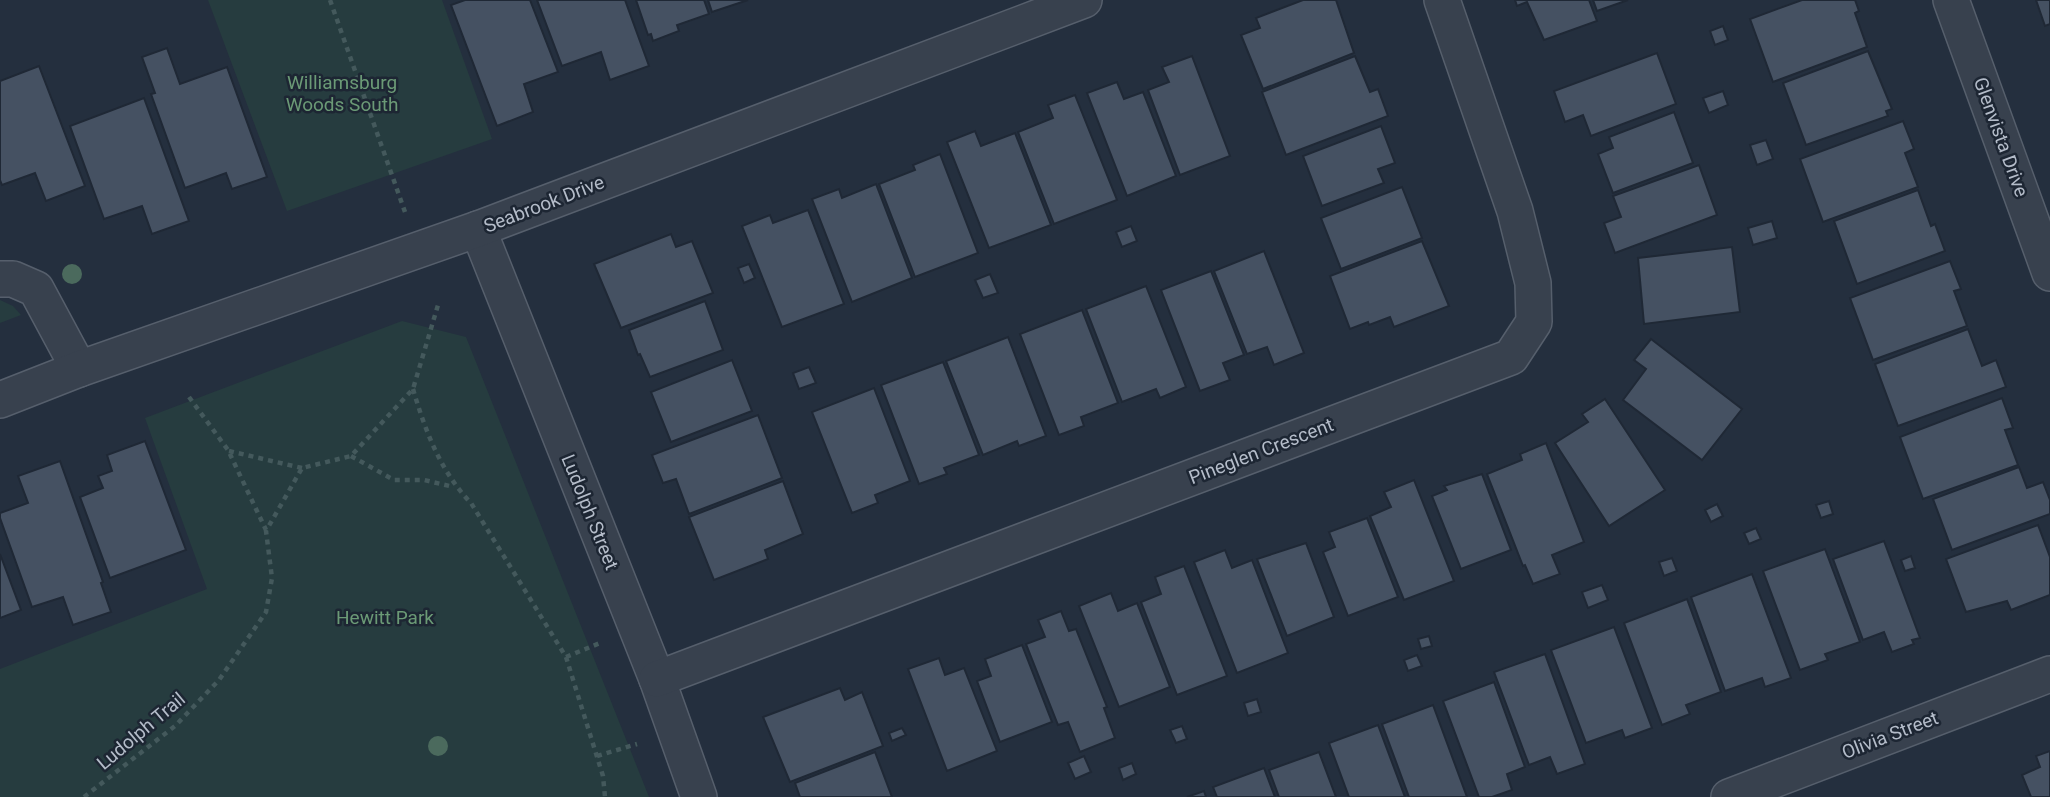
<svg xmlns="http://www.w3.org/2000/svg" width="2050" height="797" viewBox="0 0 2050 797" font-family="Roboto,sans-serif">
<rect width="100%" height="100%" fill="#242f3e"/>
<g fill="#263c3f">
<polygon points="208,0 442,0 492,139 287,211"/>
<polygon points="0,300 13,306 21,315 0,323"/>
<polygon points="402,321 466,337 649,797 0,797 0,669 207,589 145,418"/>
</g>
<g fill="#455162" stroke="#1f2835" stroke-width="2">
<polygon points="465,0 530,0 558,72 524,84 533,112 497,126 451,5"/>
<polygon points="537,0 625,0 649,66 610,80 601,52 562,66"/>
<polygon points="636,0 704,0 709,14 677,25 679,31 653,41 651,34 648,35"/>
<polygon points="708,0 748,0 712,12"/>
<polygon points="1303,0 1336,0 1354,53 1263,89 1241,35 1260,28 1256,18"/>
<polygon points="1515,0 1589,0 1597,21 1544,40 1527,2 1517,6"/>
<polygon points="1593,0 1628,0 1597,11"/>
<polygon points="1802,0 1855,0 1859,11 1855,13 1867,47 1773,82 1750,19"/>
<polygon points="2036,0 2050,0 2050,24 2045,26"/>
<polygon points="1723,26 1728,40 1715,45 1710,31"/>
<polygon points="167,48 180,84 227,67 267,177 232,189 226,173 185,188 151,94 155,93 142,57"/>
<polygon points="1868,51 1892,109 1886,111 1888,116 1806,145 1783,83"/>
<polygon points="1657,53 1676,104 1591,136 1583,115 1565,122 1554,91"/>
<polygon points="1192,56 1230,156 1180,175 1148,90 1169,82 1162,67"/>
<polygon points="1355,56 1370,92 1378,89 1388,116 1286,155 1262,92"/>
<polygon points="39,66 85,186 46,201 35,173 2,185 0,180 0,81"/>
<polygon points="1117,82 1124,99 1143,92 1176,176 1127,196 1087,93"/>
<polygon points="1723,91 1728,105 1709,113 1703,98"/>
<polygon points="1075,95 1117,200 1054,224 1018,132 1053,118 1048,105"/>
<polygon points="144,98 189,221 152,234 142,206 104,219 70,126"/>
<polygon points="1674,112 1693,163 1613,193 1598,154 1613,148 1609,137"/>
<polygon points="1903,121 1914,149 1905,153 1918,187 1823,222 1800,159"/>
<polygon points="1381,126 1395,163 1378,169 1384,183 1322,206 1303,156"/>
<polygon points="975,131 981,146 1015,133 1051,225 989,248 947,142"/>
<polygon points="1766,140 1773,159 1757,165 1750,145"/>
<polygon points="940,154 978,253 915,277 879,184 915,170 913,165"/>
<polygon points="1699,165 1717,215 1615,253 1604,223 1621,217 1613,196"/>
<polygon points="876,184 912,278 852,302 812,199 839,189 842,198"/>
<polygon points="1402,187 1422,238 1341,269 1321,218"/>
<polygon points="1918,190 1931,226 1935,224 1945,251 1857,284 1834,221"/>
<polygon points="808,210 844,304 782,327 742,226 770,215 773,223"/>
<polygon points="1772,221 1777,238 1753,245 1748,228"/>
<polygon points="1131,226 1137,241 1122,247 1116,232"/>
<polygon points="671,234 676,247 692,241 713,293 621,328 594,264"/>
<polygon points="1422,241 1449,306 1394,327 1390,317 1369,325 1368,322 1350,329 1330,276"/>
<polygon points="1732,247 1740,312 1644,324 1638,258"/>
<polygon points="1264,251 1304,353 1274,365 1267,347 1247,354 1214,271"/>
<polygon points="1950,261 1961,289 1954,291 1967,326 1873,360 1850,298"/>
<polygon points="749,264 755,278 744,283 738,268"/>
<polygon points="1211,271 1244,355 1223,363 1230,380 1200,391 1161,290"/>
<polygon points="990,274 998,293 983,298 975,280"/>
<polygon points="1146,286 1186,387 1160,398 1156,389 1122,402 1086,309"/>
<polygon points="705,301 723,350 650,377 640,354 638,355 629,330"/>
<polygon points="1082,310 1118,403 1081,417 1084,426 1059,435 1020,334"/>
<polygon points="1968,329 1982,366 1996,360 2006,387 1898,426 1875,364"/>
<polygon points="1008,337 1046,436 1019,446 1017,441 983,455 946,361"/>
<polygon points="1651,339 1742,409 1702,460 1623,400 1646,369 1634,360"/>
<polygon points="732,360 752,411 671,442 651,392"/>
<polygon points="943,362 979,455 944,468 947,474 919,484 881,385"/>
<polygon points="809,367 816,383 799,389 793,373"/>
<polygon points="874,388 910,481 875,495 878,503 852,513 812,412"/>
<polygon points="2002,398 2013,428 2005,430 2018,465 1923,499 1900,437"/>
<polygon points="1605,399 1665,490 1609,526 1555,443 1588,422 1582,414"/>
<polygon points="758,415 782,478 689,514 676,479 663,483 652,455"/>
<polygon points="145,441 186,550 110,578 80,497 103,488 98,476 112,471 107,455"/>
<polygon points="1546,443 1584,542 1552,555 1560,574 1533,584 1525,565 1523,566 1487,474 1522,460 1520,454"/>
<polygon points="60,461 103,582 101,583 111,612 73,625 63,597 32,607 0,518 0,513 28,503 18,476"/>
<polygon points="2019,467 2027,488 2043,482 2050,500 2050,514 1952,550 1933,499"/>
<polygon points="1482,474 1511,550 1461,569 1432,496 1447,490 1444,486"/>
<polygon points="1414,480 1454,581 1404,600 1370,516 1391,507 1384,492"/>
<polygon points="783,481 803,534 765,550 768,559 714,580 689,517"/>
<polygon points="1829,501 1833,514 1821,518 1816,505"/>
<polygon points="1717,504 1723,516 1711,522 1705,510"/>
<polygon points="1367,518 1398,597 1348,616 1323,552 1335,547 1329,532"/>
<polygon points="2038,525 2050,557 2050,595 2011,610 2007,601 1966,612 1946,559"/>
<polygon points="1756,528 1761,539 1749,544 1744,533"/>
<polygon points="1884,541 1920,638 1912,640 1914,644 1892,652 1884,632 1863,640 1833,559"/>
<polygon points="1306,543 1334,617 1287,636 1257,559"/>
<polygon points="1825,549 1860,642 1825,654 1828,660 1800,670 1763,571"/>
<polygon points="1225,550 1232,568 1252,560 1288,653 1237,673 1194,562"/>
<polygon points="0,554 21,610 0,618"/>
<polygon points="1911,556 1915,568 1905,571 1901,560"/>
<polygon points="1672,558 1677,571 1664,576 1659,562"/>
<polygon points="1184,566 1227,676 1177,695 1141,602 1161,594 1155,577"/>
<polygon points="1752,574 1791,678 1765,687 1762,678 1725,691 1691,597"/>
<polygon points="1602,585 1608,600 1588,608 1582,592"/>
<polygon points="1111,593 1118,611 1137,603 1170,687 1119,707 1079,606"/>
<polygon points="1687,599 1721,692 1686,705 1690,714 1662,725 1624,623"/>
<polygon points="1061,611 1069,631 1076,629 1107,707 1104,708 1115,738 1080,752 1068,722 1058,725 1026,644 1045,637 1038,620"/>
<polygon points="1614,627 1652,728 1625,738 1622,730 1586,743 1551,650"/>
<polygon points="1429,636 1432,646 1421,649 1418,639"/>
<polygon points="1022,645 1052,722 1000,742 977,681 991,676 985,659"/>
<polygon points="1545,654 1585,764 1557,774 1550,757 1529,765 1494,672"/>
<polygon points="1417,655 1422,666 1408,671 1404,660"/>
<polygon points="939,658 945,675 964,668 997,751 947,771 908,669"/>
<polygon points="1494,682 1525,767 1507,774 1512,790 1492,797 1479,797 1443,701"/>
<polygon points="840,688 845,700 862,692 883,746 790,782 763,717"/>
<polygon points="1257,699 1261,712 1248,716 1244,703"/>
<polygon points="1433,705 1467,797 1409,797 1382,724"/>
<polygon points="1378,725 1405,797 1349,797 1329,743"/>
<polygon points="1182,726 1187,739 1176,743 1170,730"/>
<polygon points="902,728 906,735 892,741 889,733"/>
<polygon points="2050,751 2050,797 2031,797 2022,775 2040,767 2036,756"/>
<polygon points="875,752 892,797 800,797 795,783"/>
<polygon points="1319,752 1336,797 1279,797 1269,770"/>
<polygon points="1084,756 1091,772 1075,779 1068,763"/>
<polygon points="1132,763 1136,774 1123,780 1119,768"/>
<polygon points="1264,768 1275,797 1217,797 1213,787"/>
<polygon points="1204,791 1206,797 1187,797"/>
</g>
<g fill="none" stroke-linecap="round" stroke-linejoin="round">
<g stroke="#565f6c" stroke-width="38">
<g id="minor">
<polyline points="1951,0 2050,273"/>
<polyline points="478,229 657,679 699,797"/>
<polyline points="0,279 13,279 36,289 79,369"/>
<polyline points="0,400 79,369 478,229 1084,0"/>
<polyline points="657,679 1511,357 1534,322 1533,283 1515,211 1442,0"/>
<polyline points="1729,797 2050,674"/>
</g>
</g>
<g stroke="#44595c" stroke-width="4.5" stroke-dasharray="5 5" stroke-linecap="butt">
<polyline points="330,0 405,212"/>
<path d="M 413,389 C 425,430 440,471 471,503 L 566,657 L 603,776 L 605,797"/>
<polyline points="189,397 228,450 266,530"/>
<polyline points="229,451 302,468"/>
<polyline points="351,456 394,480 424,480 454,487"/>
<polyline points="566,657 600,643"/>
<polyline points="597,756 637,744"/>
<polyline points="84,797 175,726 219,680 266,612 272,578 266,531 302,468 351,456 413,389 438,305"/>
</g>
<use href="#minor" stroke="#38414e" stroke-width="35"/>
</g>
<g fill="#4b6a5d">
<circle cx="72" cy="274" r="10"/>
<circle cx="438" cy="746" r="10"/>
</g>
<g text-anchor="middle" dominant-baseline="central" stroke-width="5" stroke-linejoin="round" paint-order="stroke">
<g font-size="19" fill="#6b9a76" stroke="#1d2633">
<text x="342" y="82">Williamsburg<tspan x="342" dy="22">Woods South</tspan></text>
<text x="385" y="617">Hewitt Park</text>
</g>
<g font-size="19" fill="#b4bcc9" stroke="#1d2633">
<text transform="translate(2001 137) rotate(70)">Glenvista Drive</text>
<text transform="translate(544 204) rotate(-21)">Seabrook Drive</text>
<text transform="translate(1261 451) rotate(-21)">Pineglen Crescent</text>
<text transform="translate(590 512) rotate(68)">Ludolph Street</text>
<text transform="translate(141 731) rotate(-40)">Ludolph Trail</text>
<text transform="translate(1890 735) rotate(-21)">Olivia Street</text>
</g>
</g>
</svg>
